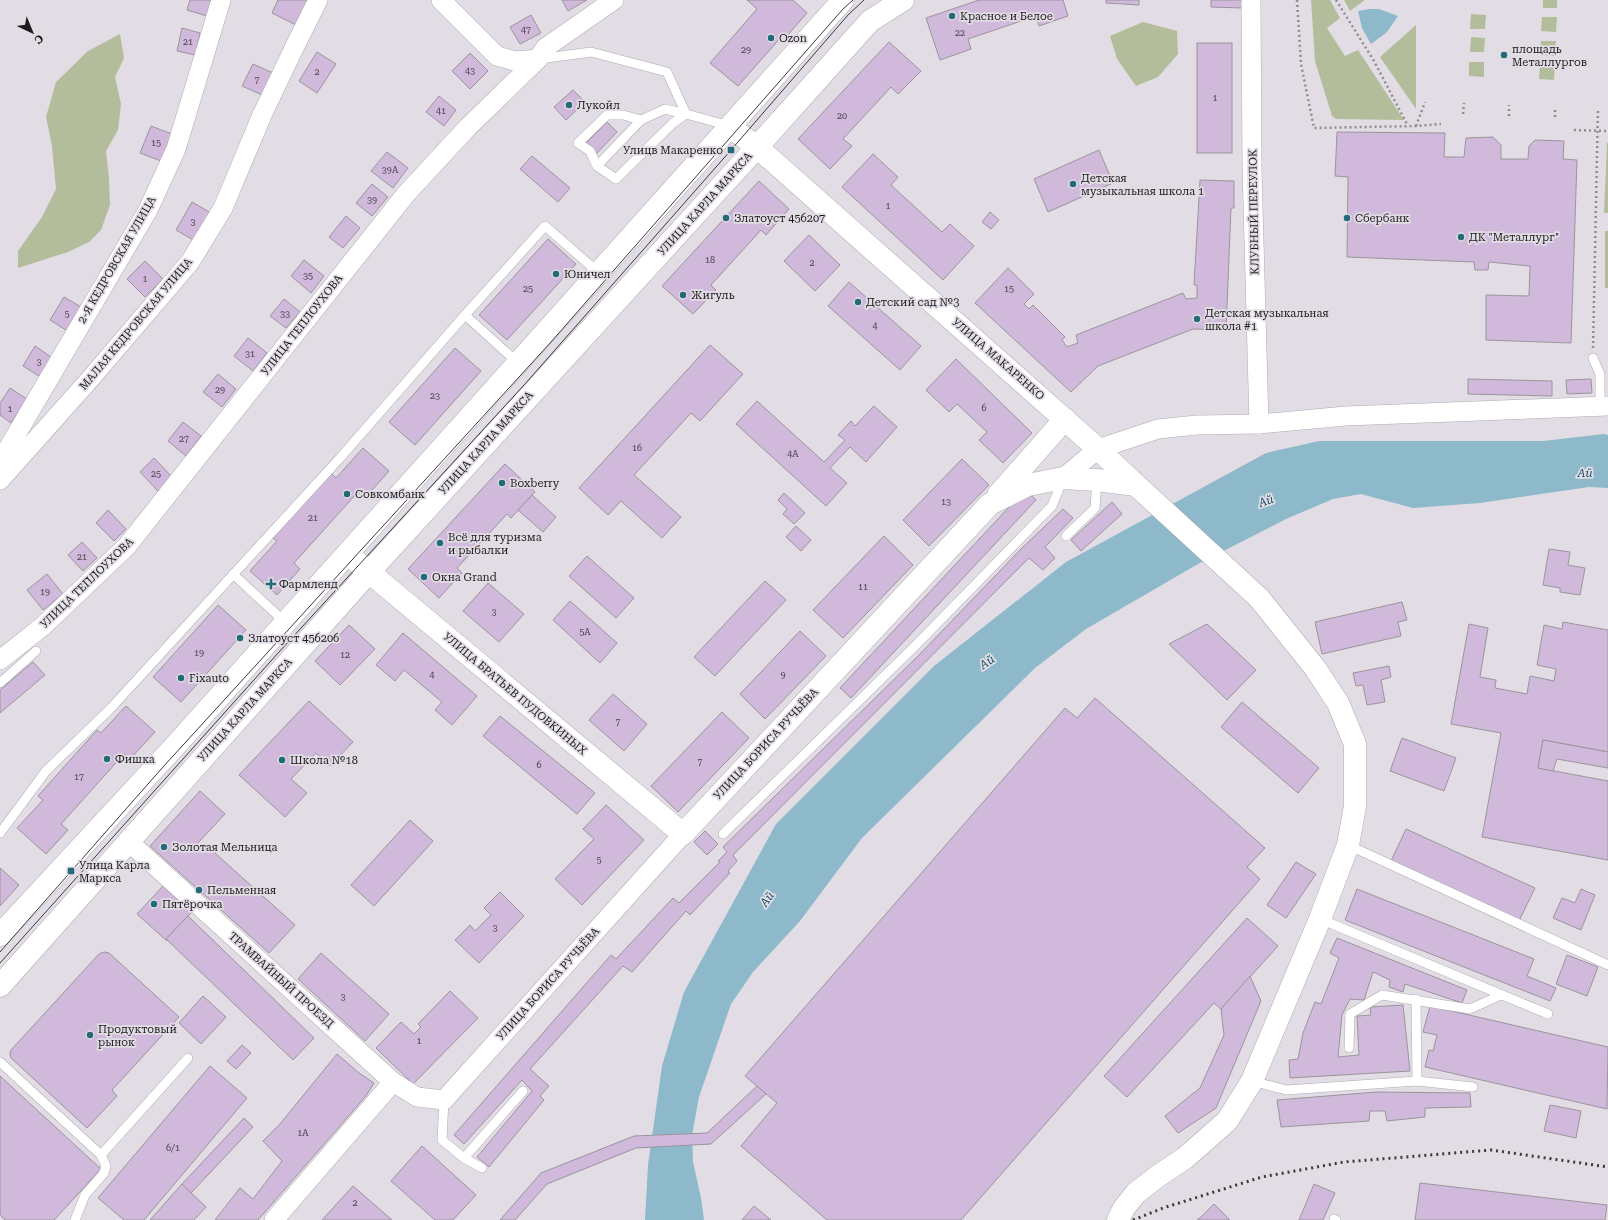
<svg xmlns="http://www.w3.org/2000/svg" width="1608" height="1220" viewBox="0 0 1608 1220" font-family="'Roboto Serif',serif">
<rect width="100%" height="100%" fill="#e2dde5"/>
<g fill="#b3bd9b">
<polygon points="1311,0 1330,0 1340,18 1327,28 1345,56 1358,50 1404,120 1336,119 1332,116 1315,61"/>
<polygon points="1344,0 1365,0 1350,11"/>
<rect x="1543" y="0" width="14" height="8"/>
<polygon points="1471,14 1486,15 1485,29 1470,29"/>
<polygon points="1542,17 1557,17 1556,32 1541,31"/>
<polygon points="1143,22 1177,31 1178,54 1158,77 1136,86 1117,59 1110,36"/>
<polygon points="1416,25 1416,109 1380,57"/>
<polygon points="120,34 124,58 115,77 121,104 118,130 106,151 109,178 110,205 101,230 89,242 68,252 18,268 18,251 42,217 56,189 52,146 46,117 56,82 88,51"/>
<polygon points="1471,37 1485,38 1484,52 1470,52"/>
<polygon points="1541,41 1556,41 1555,56 1540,55"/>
<polygon points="1469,62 1484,62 1484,77 1469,76"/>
<polygon points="1540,65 1555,65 1554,80 1539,79"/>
<polygon points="1607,143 1608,143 1608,213 1604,213"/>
<rect x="1605" y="231" width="3" height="57"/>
</g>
<g fill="#8db9ca">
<polygon points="1369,9 1379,9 1398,16 1387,32 1371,44 1362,28 1358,11"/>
<polygon points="1604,434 1608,435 1608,488 1589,487 1480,503 1413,508 1361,494 1333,499 1286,519 1198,564 1086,629 1035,668 862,838 800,921 753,972 731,1004 699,1097 692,1135 693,1162 701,1198 704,1220 645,1220 648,1165 662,1066 684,992 776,824 934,666 1066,562 1266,453 1319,441 1543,441"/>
</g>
<g fill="#d0b9db" stroke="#9a959c">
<polygon points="190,0 211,0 207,16 187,10"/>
<polygon points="278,0 306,0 310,2 298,26 272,13"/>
<polygon points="562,0 587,0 568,11"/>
<polygon points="747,0 793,0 807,13 786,37 783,35 738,86 710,63 757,9"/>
<polygon points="979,0 1063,0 1068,16 1039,26 1036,16 968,39 971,49 940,60 926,18"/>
<polygon points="1106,0 1139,0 1139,5 1106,3"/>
<polygon points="1211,0 1242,0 1242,8 1211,7"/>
<polygon points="531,15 541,33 520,44 510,27"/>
<polygon points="182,28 200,33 195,55 177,51"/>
<polygon points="889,42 921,71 898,94 891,87 843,139 852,146 830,169 798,139"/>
<rect x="1197" y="43" width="35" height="110"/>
<polygon points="317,52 336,64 317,93 299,81"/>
<polygon points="470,53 488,71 470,89 452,71"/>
<polygon points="253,64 273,73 262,95 242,86"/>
<polygon points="573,90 585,102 566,120 554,107"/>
<polygon points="439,96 456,110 444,126 426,112"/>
<polygon points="607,122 617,132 596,154 585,144"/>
<polygon points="151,126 172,134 161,161 140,153"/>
<polygon points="1337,132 1445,133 1444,157 1464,157 1466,138 1493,137 1501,145 1501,159 1528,159 1529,146 1535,140 1564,141 1563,159 1577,160 1571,343 1486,340 1486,295 1529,296 1530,266 1489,262 1488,270 1475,270 1474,262 1347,257 1348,177 1335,176"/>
<polygon points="1099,150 1113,183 1048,212 1034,179"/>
<polygon points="387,152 408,168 393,188 371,171"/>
<polygon points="873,154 898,177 891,185 942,232 950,224 974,246 943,280 842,187"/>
<polygon points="532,156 570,188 558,202 520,169"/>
<polygon points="1200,180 1234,181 1234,208 1231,208 1226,330 1193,329 1098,366 1071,392 975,303 1008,268 1034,294 1024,304 1029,309 1033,305 1065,337 1062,340 1067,347 1078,343 1076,335 1183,293 1186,299 1197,298 1197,285 1194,285"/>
<polygon points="759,181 789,209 766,235 761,230 711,285 716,290 693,314 662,286"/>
<polygon points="372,184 388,197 372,216 356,203"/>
<polygon points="192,202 211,213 195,241 176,230"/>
<polygon points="990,212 999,220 991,229 982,222"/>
<polygon points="346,216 360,228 343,248 329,237"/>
<polygon points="809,235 840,265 815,291 784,261"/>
<polygon points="548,239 576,264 507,340 479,315"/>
<polygon points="304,260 324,276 311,293 291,276"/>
<polygon points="145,261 163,279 145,297 127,279"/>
<polygon points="849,282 921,346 900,370 828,306"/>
<polygon points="64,297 83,308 69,332 50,320"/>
<polygon points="284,299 300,312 286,328 270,316"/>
<polygon points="248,338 267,353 253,371 234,356"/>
<polygon points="710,345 743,374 700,421 691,413 634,475 681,517 662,538 621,501 608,515 579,488"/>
<polygon points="35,346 54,359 42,378 23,366"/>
<polygon points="455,348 481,371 415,445 389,422"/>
<polygon points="956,359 1032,433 1003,463 979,440 987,432 957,404 949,412 926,390"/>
<polygon points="218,374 236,389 222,407 203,392"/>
<polygon points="1468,379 1552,381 1552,396 1468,394"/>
<polygon points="1591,379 1592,393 1567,394 1566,380"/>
<polygon points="10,388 27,399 11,423 0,415 0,403"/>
<polygon points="757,401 824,462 845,440 838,435 851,421 855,426 874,406 897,427 866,462 850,447 830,468 847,483 826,506 736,424"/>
<polygon points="183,422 201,436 186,456 168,441"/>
<polygon points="363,448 389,471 365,498 358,492 294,563 300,569 277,595 250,571 277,541 273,538 331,473 336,478"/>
<polygon points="154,458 172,477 158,491 140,472"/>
<polygon points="962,459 989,485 929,546 903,520"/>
<polygon points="505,464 535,492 511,518 507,514 457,568 462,573 439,598 408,569"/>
<polygon points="1025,490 1036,500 851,698 840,688"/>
<polygon points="784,493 805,513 794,524 783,514 787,509 778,500"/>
<polygon points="532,495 556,517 543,532 518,510"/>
<polygon points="1112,502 1122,514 1081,551 1071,540"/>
<polygon points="1063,509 1073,518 1045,547 1055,558 1043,570 1029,558 733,855 737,861 728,871 730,873 690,915 686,911 632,972 623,966 530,1069 549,1086 540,1096 544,1100 489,1167 477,1157 532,1091 522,1080 464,1144 454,1135 611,955 616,959 673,898 679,903 720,862 718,861 727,852 723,847 918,656 1021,549"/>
<polygon points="108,510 126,529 114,541 96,523"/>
<polygon points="796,526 811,540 801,551 786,537"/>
<polygon points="884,536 913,565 843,638 813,610"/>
<polygon points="82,542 97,558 83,571 68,555"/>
<polygon points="1549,549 1570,552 1568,565 1585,568 1580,595 1560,592 1560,588 1543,585"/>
<polygon points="587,556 634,598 616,618 569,576"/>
<polygon points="47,574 63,594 43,610 27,590"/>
<polygon points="765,581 786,600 715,676 694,657"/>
<polygon points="488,583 524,614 499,642 463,611"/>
<polygon points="570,601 617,643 600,663 553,620"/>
<polygon points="1402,602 1407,620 1398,622 1401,636 1322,654 1315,622"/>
<polygon points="218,605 246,630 181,702 153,677"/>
<polygon points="1563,622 1608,630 1608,752 1543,740 1538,768 1608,781 1608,860 1482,837 1501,733 1451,724 1469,624 1488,628 1480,677 1496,680 1495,688 1527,694 1530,676 1554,681 1556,669 1537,665 1544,625 1562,629"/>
<polygon points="1207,624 1256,670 1227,700 1169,644"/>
<polygon points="349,625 375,649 340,685 315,661"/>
<polygon points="800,631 826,656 765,719 740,694"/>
<polygon points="403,633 477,696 452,725 435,710 442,702 404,670 395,681 376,665"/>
<polygon points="33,662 45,675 0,713 0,690"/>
<polygon points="1389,666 1391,677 1381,680 1385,702 1367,705 1363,685 1356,686 1353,673"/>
<polygon points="613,694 647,724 624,751 589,720"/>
<polygon points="1095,698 1265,848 1247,867 1260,879 961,1220 827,1220 741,1146 777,1103 745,1076 1065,708 1077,718"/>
<polygon points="309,701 353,742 330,766 316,753 291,779 307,793 285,817 239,775"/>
<polygon points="1242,702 1319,768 1298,793 1221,727"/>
<polygon points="126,706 155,732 130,759 124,754 61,824 68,830 46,854 17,828 43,800 38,796 97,730 101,733"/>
<polygon points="722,712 749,738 678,812 651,786"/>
<polygon points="500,716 595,793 577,814 483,736"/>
<polygon points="1402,738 1456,758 1444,791 1390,771"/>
<polygon points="1543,740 1608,752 1608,768 1557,759 1553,771 1538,768"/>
<polygon points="200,791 225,814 197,844 202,849 206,845 295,925 269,953 150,846"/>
<polygon points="606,805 644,840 582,905 555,879 594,839 583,829"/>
<polygon points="410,820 433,841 374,906 351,885"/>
<polygon points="1406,829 1535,888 1519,921 1391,861"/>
<polygon points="705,831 718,844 707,855 694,842"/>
<polygon points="1296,862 1316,874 1286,918 1267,905"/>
<polygon points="0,868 19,885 0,906"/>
<polygon points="163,886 192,912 166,939 167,941 137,914"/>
<polygon points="1357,889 1534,959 1527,976 1556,988 1550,1001 1345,920"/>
<polygon points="1581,889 1595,895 1581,930 1553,918 1562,898 1575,903"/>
<polygon points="500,892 524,916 479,963 455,940 470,925 475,931 491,915 484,908"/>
<polygon points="188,916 314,1038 293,1060 166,939"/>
<polygon points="1247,918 1278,946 1221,1009 1214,1003 1127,1097 1104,1076"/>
<polygon points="1337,938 1467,990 1462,1003 1405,984 1403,992 1389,987 1390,980 1373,972 1364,1000 1350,999 1342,1015 1338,1057 1359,1055 1357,1016 1371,1015 1370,1007 1403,1005 1410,1071 1290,1078 1289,1060 1298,1059 1303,1033 1315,1002 1321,1004 1339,958 1330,953"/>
<polygon points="104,952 109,953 179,1017 112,1090 117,1096 87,1128 11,1058 10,1054 11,1050 99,954"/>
<polygon points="321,953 389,1014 365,1041 298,979"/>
<polygon points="1567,955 1598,967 1587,996 1556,984"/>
<polygon points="1250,976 1261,1001 1216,1108 1178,1133 1165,1116 1200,1088 1224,1035 1221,1009"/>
<polygon points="450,991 478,1018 413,1084 376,1048 401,1022 414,1034 421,1027 418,1024"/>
<polygon points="203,996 226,1017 201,1044 179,1023"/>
<polygon points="1430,1006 1608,1047 1607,1109 1425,1067 1429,1050 1433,1051 1437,1035 1423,1032"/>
<polygon points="242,1045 251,1053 236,1069 227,1061"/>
<polygon points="337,1054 359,1073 374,1083 366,1096 258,1220 215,1220 240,1188 253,1199 282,1161 263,1141 280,1124"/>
<polygon points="210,1066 247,1098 144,1220 124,1220 98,1198"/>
<polygon points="0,1076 101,1169 54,1220 5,1220 0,1215"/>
<polygon points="757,1086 766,1094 711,1144 636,1148 547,1184 515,1220 500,1220 541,1173 634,1136 707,1133"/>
<polygon points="1376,1092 1470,1093 1471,1107 1425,1108 1425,1117 1387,1121 1385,1111 1370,1111 1369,1121 1281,1127 1277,1100"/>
<polygon points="1550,1105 1581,1111 1576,1138 1544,1131"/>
<polygon points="244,1118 253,1127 191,1193 182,1184"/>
<polygon points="422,1146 476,1195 453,1220 435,1220 391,1181"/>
<polygon points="1420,1183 1607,1205 1605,1220 1415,1220"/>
<polygon points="182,1184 206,1207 194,1220 150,1220"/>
<polygon points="1314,1184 1335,1193 1323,1220 1299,1220"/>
<polygon points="353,1186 392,1220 322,1220"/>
<polygon points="1214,1204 1230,1220 1197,1220 1201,1217"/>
<polygon points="754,1206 771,1220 742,1220"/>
</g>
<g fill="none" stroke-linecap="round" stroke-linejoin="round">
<g stroke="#afaab2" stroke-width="10">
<g id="lane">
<polyline points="539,59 591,52 667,72 686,114 730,126"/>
<polygon points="665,109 686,114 673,123 616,179 597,166 590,151 578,143 607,115 623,115 641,120"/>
<polyline points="597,166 641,120"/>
<polyline points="465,315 545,226 599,273"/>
<polyline points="1593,358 1600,374 1600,406"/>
<polyline points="1066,536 1095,508 1097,480"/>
<polyline points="233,574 286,623"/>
<polyline points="0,683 36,651"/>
<polyline points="0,833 46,771 111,708 340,458 465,315 518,363"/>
<polyline points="723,834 918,643 1052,506 1063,479"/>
<polyline points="1348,845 1608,965"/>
<polyline points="1320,919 1548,1014"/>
<polyline points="1416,999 1417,1081"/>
<polyline points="1349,1048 1350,1014 1382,995 1470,1009 1501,995"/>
<polyline points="0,1062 101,1155 188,1058"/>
<polyline points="1252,1081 1286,1090 1417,1081 1473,1087"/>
<polyline points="444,1100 442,1140 464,1158 482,1168"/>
<polyline points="464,1158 523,1091"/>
<polyline points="1334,1219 1336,1220"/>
<polyline points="75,1220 85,1195 104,1173 106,1166 101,1155"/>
</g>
</g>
<g stroke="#afaab2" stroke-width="20">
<g id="street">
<polyline points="441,0 497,56 515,61 538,59"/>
<polyline points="1251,0 1252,168 1259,424"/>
<polyline points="0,462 148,210 176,149 221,0"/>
<polyline points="1063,478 1098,449 1158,429 1197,425 1259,424 1346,416 1608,406"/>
<polyline points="0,480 91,378 190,262 223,208 262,115 295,46 318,0"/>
<polyline points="0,660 43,626 127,546 406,194 468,127 538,59 545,48 614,0"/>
<polyline points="129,842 393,1082 417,1097 444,1100 683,834"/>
<polyline points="274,1220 393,1082"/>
</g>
</g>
<g stroke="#afaab2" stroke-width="23">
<g id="secondary">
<polyline points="730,127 757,147 1098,449 1136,485 1259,598 1315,668 1338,703 1355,744 1355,806 1348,845 1320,919 1252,1081 1227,1121 1185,1158 1158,1176 1136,1193 1124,1208 1118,1220"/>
<polyline points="998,495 1065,419"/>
<polyline points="357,562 683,834 990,504 1028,485 1063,478 1097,480 1136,485"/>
<polyline points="0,935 175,746 843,0"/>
<polyline points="0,986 369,572 757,147 870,21 903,0"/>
</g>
</g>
<g stroke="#908c92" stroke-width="2.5" stroke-dasharray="2 3" stroke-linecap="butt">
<polyline points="1297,0 1301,64 1314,128 1416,126 1441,124"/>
<polyline points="1336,0 1374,61 1408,126"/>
<polyline points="1463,114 1464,103"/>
<polyline points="1509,116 1509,105"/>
<polyline points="1555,117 1555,107"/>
<polyline points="1416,126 1425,102"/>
<polyline points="1574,130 1608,131"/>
<polyline points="1593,348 1598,109"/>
</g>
<use href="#lane" stroke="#fff" stroke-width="9"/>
<use href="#street" stroke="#fff" stroke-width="19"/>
<use href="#secondary" stroke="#fff" stroke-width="22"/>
<g stroke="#3b393c" stroke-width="1">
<polyline points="0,952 163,767 551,342 843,9 853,0"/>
<polyline points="0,963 279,652 525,384 731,150 848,15 864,0"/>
</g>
<polyline stroke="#3b393c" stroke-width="3" stroke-dasharray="2 4" stroke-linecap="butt" points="1133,1220 1163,1208 1262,1177 1344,1162 1491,1150 1608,1167"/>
</g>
<g fill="#246b79" stroke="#e2dde5" stroke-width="1.5">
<circle cx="952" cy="16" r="4"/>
<circle cx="771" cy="38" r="4"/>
<circle cx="1504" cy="55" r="4"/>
<circle cx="569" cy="105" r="4"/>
<rect x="727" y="146" width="8" height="8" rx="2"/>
<circle cx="1073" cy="184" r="4"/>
<circle cx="726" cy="218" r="4"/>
<circle cx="1347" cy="218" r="4"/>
<circle cx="1461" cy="237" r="4"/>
<circle cx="556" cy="274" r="4"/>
<circle cx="683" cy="295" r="4"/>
<circle cx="858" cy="302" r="4"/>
<circle cx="1197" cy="319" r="4"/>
<circle cx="502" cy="483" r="4"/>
<circle cx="347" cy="494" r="4"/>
<circle cx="440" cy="543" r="4"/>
<circle cx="424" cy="577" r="4"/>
<path d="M269 578h4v4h4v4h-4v4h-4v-4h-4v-4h4z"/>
<circle cx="240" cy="638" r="4"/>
<circle cx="181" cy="678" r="4"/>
<circle cx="107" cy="759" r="4"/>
<circle cx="282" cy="760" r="4"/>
<circle cx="164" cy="847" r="4"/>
<rect x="67" y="867" width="8" height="8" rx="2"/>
<circle cx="199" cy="890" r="4"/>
<circle cx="154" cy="904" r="4"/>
<circle cx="90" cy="1035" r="4"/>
</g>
<g text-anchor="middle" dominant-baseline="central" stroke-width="3.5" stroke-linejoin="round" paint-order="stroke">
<g font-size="9" fill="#49424c">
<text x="526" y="30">47</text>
<text x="960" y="33">22</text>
<text x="188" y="42">21</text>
<text x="746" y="50">29</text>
<text x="470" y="71">43</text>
<text x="317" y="72">2</text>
<text x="257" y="80">7</text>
<text x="1215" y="98">1</text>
<text x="441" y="111">41</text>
<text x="842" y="116">20</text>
<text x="156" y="143">15</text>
<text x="390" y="170">39А</text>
<text x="372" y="200">39</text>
<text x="888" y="206">1</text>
<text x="193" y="222">3</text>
<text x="710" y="260">18</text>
<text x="812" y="263">2</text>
<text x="308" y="276">35</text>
<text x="145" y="279">1</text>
<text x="528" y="289">25</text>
<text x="1009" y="289">15</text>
<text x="67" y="314">5</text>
<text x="285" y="314">33</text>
<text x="875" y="326">4</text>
<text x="250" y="354">31</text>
<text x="39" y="362">3</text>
<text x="220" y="390">29</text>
<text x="435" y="396">23</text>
<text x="984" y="408">6</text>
<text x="10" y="409">1</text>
<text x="184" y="439">27</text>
<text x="637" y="448">16</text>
<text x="793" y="454">4А</text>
<text x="156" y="474">25</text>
<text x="946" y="502">13</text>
<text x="313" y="518">21</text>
<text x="82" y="557">21</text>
<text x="863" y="587">11</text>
<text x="45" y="592">19</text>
<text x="494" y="612">3</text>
<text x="585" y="632">5А</text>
<text x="199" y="653">19</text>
<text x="345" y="655">12</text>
<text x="432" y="675">4</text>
<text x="783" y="675">9</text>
<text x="618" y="722">7</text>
<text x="700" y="762">7</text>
<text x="539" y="765">6</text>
<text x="79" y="777">17</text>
<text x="599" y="860">5</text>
<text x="495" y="928">3</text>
<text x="343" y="997">3</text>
<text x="419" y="1041">1</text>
<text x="303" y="1133">1А</text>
<text x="173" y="1148">6/1</text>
<text x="355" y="1203">2</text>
</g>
<g font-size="11" fill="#1c1a1d" stroke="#e2dde5" text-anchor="start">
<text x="960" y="16">Красное и Белое</text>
<text x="779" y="38">Ozon</text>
<text x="1512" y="49">площадь<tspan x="1512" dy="13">Металлургов</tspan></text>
<text x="577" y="105">Лукойл</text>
<text x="723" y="150" text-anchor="end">Улицв Макаренко</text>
<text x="1081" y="178">Детская<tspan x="1081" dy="13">музыкальная школа 1</tspan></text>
<text x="734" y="218">Златоуст 456207</text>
<text x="1355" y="218">Сбербанк</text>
<text x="1469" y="237">ДК "Металлург"</text>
<text x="564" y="274">Юничел</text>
<text x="691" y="295">Жигуль</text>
<text x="866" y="302">Детский сад №3</text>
<text x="1205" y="313">Детская музыкальная<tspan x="1205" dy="13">школа #1</tspan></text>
<text x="510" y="483">Boxberry</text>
<text x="355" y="494">Совкомбанк</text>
<text x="448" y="537">Всё для туризма<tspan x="448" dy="13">и рыбалки</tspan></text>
<text x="432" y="577">Окна Grand</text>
<text x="279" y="584">Фармленд</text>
<text x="248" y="638">Златоуст 456206</text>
<text x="189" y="678">Fixauto</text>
<text x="115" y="759">Фишка</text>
<text x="290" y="760">Школа №18</text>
<text x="172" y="847">Золотая Мельница</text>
<text x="79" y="865">Улица Карла<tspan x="79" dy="13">Маркса</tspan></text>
<text x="207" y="890">Пельменная</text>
<text x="162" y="904">Пятёрочка</text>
<text x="98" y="1029">Продуктовый<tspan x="98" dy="13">рынок</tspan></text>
</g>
<g font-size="11" fill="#1c1a1d" stroke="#e2dde5">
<text transform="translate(705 204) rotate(-48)">УЛИЦА КАРЛА МАРКСА</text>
<text transform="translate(1254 212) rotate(-91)">КЛУБНЫЙ ПЕРЕУЛОК</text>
<text transform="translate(117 260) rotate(-60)">2-Я КЕДРОВСКАЯ УЛИЦА</text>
<text transform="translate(136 324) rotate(-50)">МАЛАЯ КЕДРОВСКАЯ УЛИЦА</text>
<text transform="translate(302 325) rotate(-52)">УЛИЦА ТЕПЛОУХОВА</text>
<text transform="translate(998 359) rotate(41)">УЛИЦА МАКАРЕНКО</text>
<text transform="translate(486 443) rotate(-48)">УЛИЦА КАРЛА МАРКСА</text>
<text transform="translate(87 583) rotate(-44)">УЛИЦА ТЕПЛОУХОВА</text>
<text transform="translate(515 694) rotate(40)">УЛИЦА БРАТЬЕВ ПУДОВКИНЫХ</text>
<text transform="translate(245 710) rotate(-48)">УЛИЦА КАРЛА МАРКСА</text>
<text transform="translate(766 744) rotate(-47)">УЛИЦА БОРИСА РУЧЬЁВА</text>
<text transform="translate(281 980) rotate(42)">ТРАМВАЙНЫЙ ПРОЕЗД</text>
<text transform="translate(548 984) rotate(-48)">УЛИЦА БОРИСА РУЧЬЁВА</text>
</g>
<g font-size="12" font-style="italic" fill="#175365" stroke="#e2dde5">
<text x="1585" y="473">Ай</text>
<text transform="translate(1266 501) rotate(-20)">Ай</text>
<text transform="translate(987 662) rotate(-35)">Ай</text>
<text transform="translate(767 899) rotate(-55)">Ай</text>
</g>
</g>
<g transform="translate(32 32) rotate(136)" stroke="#e2dde5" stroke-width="3" paint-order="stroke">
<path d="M0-3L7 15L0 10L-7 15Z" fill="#1c1a1d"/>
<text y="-6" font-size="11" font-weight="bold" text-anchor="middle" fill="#1c1a1d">С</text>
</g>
</svg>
